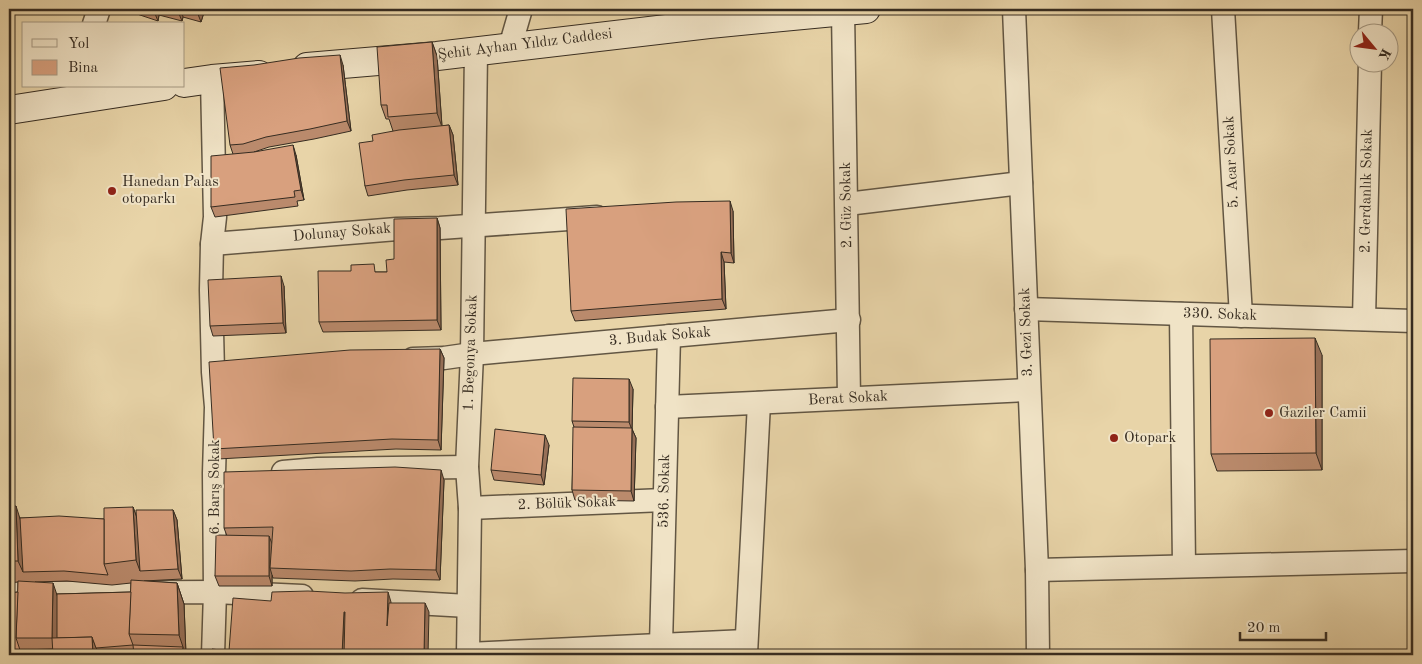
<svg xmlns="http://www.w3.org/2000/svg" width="1422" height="664" viewBox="0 0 1422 664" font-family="'Old Standard TT',serif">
<rect width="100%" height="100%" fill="#e8d4a8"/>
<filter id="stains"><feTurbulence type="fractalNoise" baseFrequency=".004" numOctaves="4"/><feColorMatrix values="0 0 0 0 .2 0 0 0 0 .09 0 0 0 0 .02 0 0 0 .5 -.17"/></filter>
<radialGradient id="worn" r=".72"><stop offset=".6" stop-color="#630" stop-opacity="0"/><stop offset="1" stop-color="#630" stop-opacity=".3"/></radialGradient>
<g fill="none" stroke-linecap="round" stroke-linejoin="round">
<g stroke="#625643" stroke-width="25">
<g id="street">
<polyline points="1014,9 1037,570 1038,655"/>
<polyline points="1223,9 1241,316"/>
<polyline points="843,11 849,398"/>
<polyline points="94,24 99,9"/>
<polyline points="1370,32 1371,9"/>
<polyline points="510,47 521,9"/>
<polyline points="212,79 215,217 212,244 211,290 213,372 216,407 214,473 215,592 213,655"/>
<polyline points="847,204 1021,183"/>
<polyline points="212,244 397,229 440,228 597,217"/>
<polyline points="1026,309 1413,321"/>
<polyline points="1181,314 1184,566"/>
<polyline points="1364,319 1370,62"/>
<polyline points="413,359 444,358 472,354 849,320"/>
<polyline points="667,407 1029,390"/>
<polyline points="283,472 318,469 467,467"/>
<polyline points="470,508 664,500"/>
<polyline points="1037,570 1413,561"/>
<polyline points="9,593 215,592 302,596"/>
<polyline points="362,600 468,606"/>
<polyline points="661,645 669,336"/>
<polyline points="468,654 746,641"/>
<polyline points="746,654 759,403"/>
<polyline points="468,655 470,508 467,467 472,354 476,51"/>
</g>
</g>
<g stroke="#362c21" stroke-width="30">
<g id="secondary">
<polyline points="307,67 437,56 709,24 866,9"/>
<polyline points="184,83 212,79 259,75"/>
<polyline points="9,110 164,86"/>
</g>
</g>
<use href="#street" stroke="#f0e3c6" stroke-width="22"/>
<use href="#secondary" stroke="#f0e3c6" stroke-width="28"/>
</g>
<g fill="#ba8a6c" stroke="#362c21" fill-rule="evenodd">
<polygon points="135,9 205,9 201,22 183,17 182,21 159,15 158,21 137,14"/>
<polygon points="247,9 259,9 258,12"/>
<polygon points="265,9 301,9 299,14 282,9 280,14"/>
<polygon points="386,9 396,9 395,11"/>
<polygon points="432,42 437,56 442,126 449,125 453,135 458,185 407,190 368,196 365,186 373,141 393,131 389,119 386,119 381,105"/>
<polygon points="343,65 351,131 314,139 269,147 254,152 296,155 304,200 297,201 298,206 215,217 211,207 233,154 230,145"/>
<polygon points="733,211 734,263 724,262 726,309 575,321 571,311"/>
<polygon points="437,218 440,228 441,330 323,332 319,322 351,271 377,272 387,272 394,259"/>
<polygon points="284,286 286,333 213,336 210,326"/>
<polygon points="440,349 444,358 441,450 396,449 218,459 214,449"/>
<polygon points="1322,355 1322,470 1217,471 1211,454"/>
<polygon points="633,389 632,429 636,438 634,501 575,500 572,490 574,427 572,421"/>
<polygon points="549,445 544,485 494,480 491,470"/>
<polygon points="444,480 440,580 393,579 355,581 273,578 272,575 272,586 219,586 215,576 227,536 224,528"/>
<path d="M 9,506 L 20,518 L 104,519 L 133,507 L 137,518 L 173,510 L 177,520 L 182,579 L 144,581 L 177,583 L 184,604 L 186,655 L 9,655 L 9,593 L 18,592 L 18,582 L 9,583 ZM 67,581 L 112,585 L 131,583 L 131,592 L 57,594 L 35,582 Z"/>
</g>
<g fill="#977058" stroke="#362c21">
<polygon points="153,9 157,9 159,15 158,21"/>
<polygon points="177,9 181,9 183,17 182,21"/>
<polygon points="196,9 205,9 201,22"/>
<polygon points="297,9 301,9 299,14"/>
<polygon points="432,42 437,56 442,127 437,113"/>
<polygon points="340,55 343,65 351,131 347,121"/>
<polygon points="449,125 453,135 458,185 454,175"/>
<polygon points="293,145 296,155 304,200 301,190"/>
<polygon points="730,201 733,211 734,263 731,253"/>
<polygon points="437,218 440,228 441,330 437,320"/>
<polygon points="721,252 724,262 726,309 722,299"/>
<polygon points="281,276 284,286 286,333 283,323"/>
<polygon points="1315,338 1322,355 1322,470 1316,453"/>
<polygon points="440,349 444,358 441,450 438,440"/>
<polygon points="629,379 633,389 632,429 636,438 634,501 631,491 632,430 629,422"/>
<polygon points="545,435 549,445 544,485 541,475"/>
<polygon points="441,470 444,480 440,580 436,570"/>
<polygon points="16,506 23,528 23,572 18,561"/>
<polygon points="133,507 141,529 140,571 136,560"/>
<polygon points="173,510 177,520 182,579 178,569"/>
<polygon points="269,536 273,546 270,568 272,575 272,586 269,576"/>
<polygon points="53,583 60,604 60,649 52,638"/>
<polygon points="177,583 184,604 186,655 182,655 183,647 179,635"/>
<polygon points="388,592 391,602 391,635 387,626"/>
<polygon points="425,603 429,612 428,655 424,655"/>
<polygon points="344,612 347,622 346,655 342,655"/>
<polygon points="92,637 99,655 93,655"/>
</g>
<g fill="#d8a07e" stroke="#362c21">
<polygon points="432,42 437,113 388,117 387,105 381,105 377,47"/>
<polygon points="340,55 347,121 310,129 266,137 243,144 230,145 220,68 254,65 299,58"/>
<polygon points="449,125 454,175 404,180 365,186 359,143 373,141 372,135 399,130"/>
<polygon points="293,145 301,190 294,191 295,197 211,207 211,156 254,152"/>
<polygon points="730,201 731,253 721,252 722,299 571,311 566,209 676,202"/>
<polygon points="437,218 437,320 319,322 318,271 351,271 351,265 374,264 375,272 387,272 386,260 394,259 394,219"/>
<polygon points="281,276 283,323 210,326 208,280"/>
<polygon points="1315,338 1316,453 1211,454 1210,339"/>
<polygon points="440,349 438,440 392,439 214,449 209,362 350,350"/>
<polygon points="573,378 629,379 629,422 572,421"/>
<polygon points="573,427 632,428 631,491 572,490"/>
<polygon points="495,429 545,435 541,475 491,470"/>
<polygon points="395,467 441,470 436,570 390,569 351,571 270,568 273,527 224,528 224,472"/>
<polygon points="9,506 16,506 18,561 9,561"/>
<polygon points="133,507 136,560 104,564 104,508"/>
<polygon points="136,510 173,510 178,569 140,571"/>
<polygon points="59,516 104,519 104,564 108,575 64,571 23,572 20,518"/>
<polygon points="216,535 269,536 269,576 215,576"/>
<polygon points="131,580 177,583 179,635 129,634"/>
<polygon points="18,581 53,583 52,638 16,638"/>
<polygon points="308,591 345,593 388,592 387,626 389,603 425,603 424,655 344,655 345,612 344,612 342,655 211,655 212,649 229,651 233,598 271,601 272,592"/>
<polygon points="18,592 16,638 20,650 53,649 53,655 9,655 9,650 17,650 9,648 9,593"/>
<polygon points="131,592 129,634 133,645 183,647 182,655 134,655 133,645 96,648 92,637 57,638 57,594"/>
<polygon points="92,637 93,655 53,655 52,638"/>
</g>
<g fill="#8f2418" stroke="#f0e3c6" stroke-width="2">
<circle cx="112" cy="191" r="5"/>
<circle cx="1269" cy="413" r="5"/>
<circle cx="1114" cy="438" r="5"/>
</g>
<g text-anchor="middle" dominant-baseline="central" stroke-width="4" stroke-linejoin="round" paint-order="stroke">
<g font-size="15" fill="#362c21" stroke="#f0e3c6">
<text transform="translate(525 45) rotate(-7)">Şehit Ayhan Yıldız Caddesi</text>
<text transform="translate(1232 162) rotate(-93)">5. Acar Sokak</text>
<text transform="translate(1367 191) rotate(-89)">2. Gerdanlık Sokak</text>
<text transform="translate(847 205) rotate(-91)">2. Güz Sokak</text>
<text transform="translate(342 233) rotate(-5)">Dolunay Sokak</text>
<text transform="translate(1220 315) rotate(2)">330. Sokak</text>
<text transform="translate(1027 332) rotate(-92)">3. Gezi Sokak</text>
<text transform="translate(660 337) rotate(-5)">3. Budak Sokak</text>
<text transform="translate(471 353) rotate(-88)">1. Begonya Sokak</text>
<text transform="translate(848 399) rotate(-3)">Berat Sokak</text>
<text transform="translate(215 487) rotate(-90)">6. Barış Sokak</text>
<text transform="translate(665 491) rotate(-89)">536. Sokak</text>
<text transform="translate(567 504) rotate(-2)">2. Bölük Sokak</text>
</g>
<g font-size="15" fill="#362c21" stroke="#f0e3c6" text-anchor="start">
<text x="122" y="182">Hanedan Palas<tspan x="122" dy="17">otoparkı</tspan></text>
<text x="1279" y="413">Gaziler Camii</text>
<text x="1124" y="438">Otopark</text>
</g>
</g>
<rect width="1422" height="664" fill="none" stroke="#e8d4a8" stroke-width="30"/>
<rect x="10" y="10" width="1402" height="644" fill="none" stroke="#362c21" stroke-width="2.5"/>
<rect x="15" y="15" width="1392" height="634" fill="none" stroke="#362c21"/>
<rect x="22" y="22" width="162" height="65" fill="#f0e3c6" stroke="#a69a84"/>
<rect x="32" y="39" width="25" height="8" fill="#f0e3c6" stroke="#a69a84"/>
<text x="68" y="48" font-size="15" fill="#362c21">Yol</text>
<rect x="32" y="60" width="25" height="15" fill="#d8a07e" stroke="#a69a84"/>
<text x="68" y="72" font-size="15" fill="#362c21">Bina</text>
<g transform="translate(1374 48) rotate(119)"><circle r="24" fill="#f0e3c6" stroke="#a69a84"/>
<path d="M0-4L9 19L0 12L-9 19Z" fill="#8f2418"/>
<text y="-8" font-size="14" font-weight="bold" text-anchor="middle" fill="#362c21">K</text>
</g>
<path d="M1240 632v8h86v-8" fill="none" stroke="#362c21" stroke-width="2.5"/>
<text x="1247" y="632" font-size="15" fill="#362c21" stroke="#f0e3c6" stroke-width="4" paint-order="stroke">20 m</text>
<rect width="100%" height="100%" filter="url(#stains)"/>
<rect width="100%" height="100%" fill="url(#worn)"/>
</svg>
